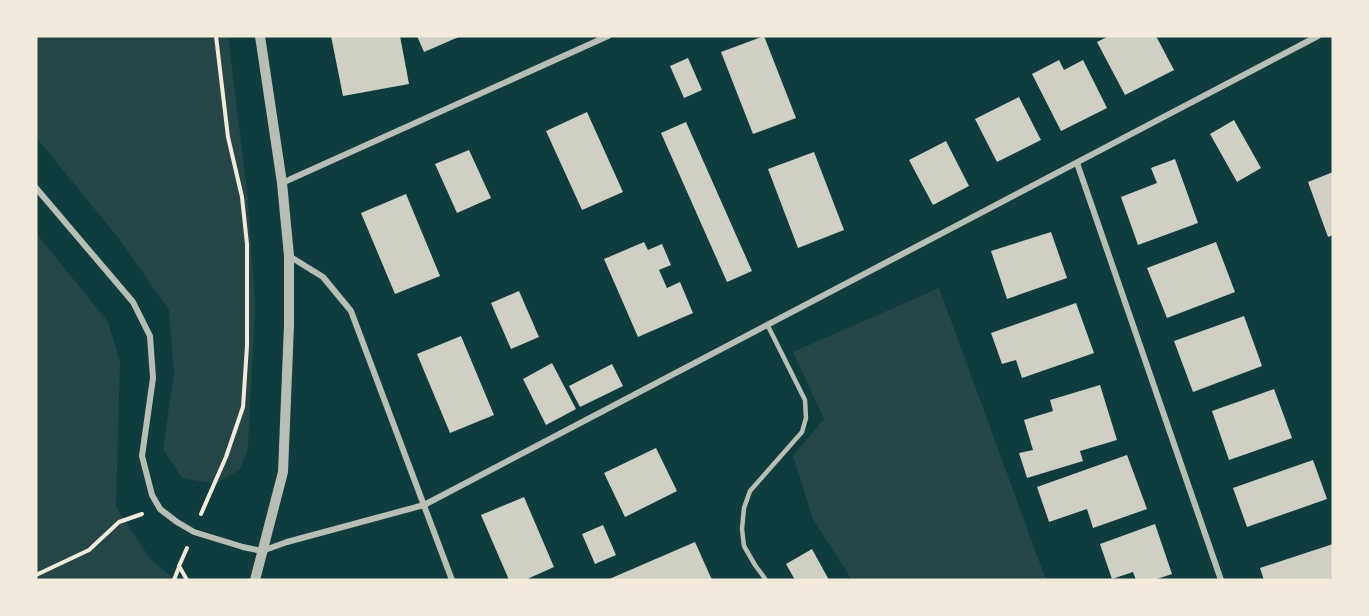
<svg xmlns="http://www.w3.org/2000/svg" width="1369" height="616" viewBox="0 0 1369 616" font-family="Helvetica,sans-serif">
<rect width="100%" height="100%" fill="#0f3d3e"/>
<g fill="#244646">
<polygon points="36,36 228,36 248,199 255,304 248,448 240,469 216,484 182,478 163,449 174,373 169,310 120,240 36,137"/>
<polygon points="36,233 108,322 120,362 116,507 151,560 176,580 36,580"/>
<polygon points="939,288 1046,580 852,580 813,519 793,456 824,419 793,352"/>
</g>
<g fill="#cfcfc3">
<polygon points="331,36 400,36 409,84 343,96"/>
<polygon points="417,36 461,36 424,52"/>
<polygon points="764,36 796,118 753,134 721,52"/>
<polygon points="1109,36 1156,36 1174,70 1125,95 1097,42"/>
<polygon points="688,58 702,90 684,98 670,66"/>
<polygon points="1059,60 1064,70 1083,60 1107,108 1061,131 1032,74"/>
<polygon points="1019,97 1041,140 997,162 975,119"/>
<polygon points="587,112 623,192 582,210 546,131"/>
<polygon points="1234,120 1261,168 1237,182 1210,134"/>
<polygon points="686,122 752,271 727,282 661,133"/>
<polygon points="946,141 969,186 933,205 909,160"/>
<polygon points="469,150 491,198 457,213 435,164"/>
<polygon points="814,152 844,230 798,248 768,169"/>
<polygon points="1175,159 1198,223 1138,245 1121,197 1157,183 1151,168"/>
<polygon points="1333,172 1333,235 1328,237 1308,182"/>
<polygon points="406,194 440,276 395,294 361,213"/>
<polygon points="1051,232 1067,278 1007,299 991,251"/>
<polygon points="644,242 648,250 662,244 671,265 659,270 667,288 680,282 693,313 638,337 604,259"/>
<polygon points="1216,242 1235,292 1167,318 1147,268"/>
<polygon points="519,291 539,337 511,349 491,303"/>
<polygon points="1076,303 1094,353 1022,378 1016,360 1002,364 991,333"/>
<polygon points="1244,316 1262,366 1193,392 1174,341"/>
<polygon points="461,336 494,415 450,433 417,354"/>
<polygon points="552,363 576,409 546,425 523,379"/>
<polygon points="612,364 623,386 580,407 569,386"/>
<polygon points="1100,385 1117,440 1080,451 1083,461 1027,478 1019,453 1033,450 1024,420 1053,411 1050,400"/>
<polygon points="1274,389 1292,438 1229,460 1212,411"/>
<polygon points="656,448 677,491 625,517 604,473"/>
<polygon points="1127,455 1147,509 1093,528 1087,509 1049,522 1037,487"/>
<polygon points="1313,460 1327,499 1247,527 1233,488"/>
<polygon points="524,497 554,567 525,580 509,580 481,515"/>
<polygon points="1155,524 1172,574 1154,580 1136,580 1133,572 1112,579 1100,544"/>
<polygon points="603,525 616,555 595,564 582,534"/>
<polygon points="695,542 712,580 607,580"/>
<polygon points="1333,544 1333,578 1326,580 1264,580 1260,568"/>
<polygon points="812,549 829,580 795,580 786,564"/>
</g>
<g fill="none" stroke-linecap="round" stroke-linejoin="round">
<g stroke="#f1e9da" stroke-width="4">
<polyline points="201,514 226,457 243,407 247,346 247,244 242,197 228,137 216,36"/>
<polyline points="36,575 89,550 119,522 142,514"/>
<polyline points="174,580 179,567"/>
<polyline points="187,580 179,566 187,548"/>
</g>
<polyline stroke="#b8beb3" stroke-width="4.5" points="766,580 755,565 744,546 742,529 744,508 750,491 802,432 806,418 805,400 768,326"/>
<g stroke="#b8beb3" stroke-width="6">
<polyline points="1077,163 1221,580"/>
<polyline points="282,183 608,36"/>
<polyline points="36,188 133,302 150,336 153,378 142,456 152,495 160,509 177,522 194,532 243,547 262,551 287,542 424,505 1318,36"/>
<polyline points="289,256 323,277 351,311 452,580"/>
</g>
<polyline stroke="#b8beb3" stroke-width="10" points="255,580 283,472 289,325 289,256 282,183 260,36"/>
</g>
<rect width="1369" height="616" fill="none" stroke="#f1e9da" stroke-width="75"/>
</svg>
